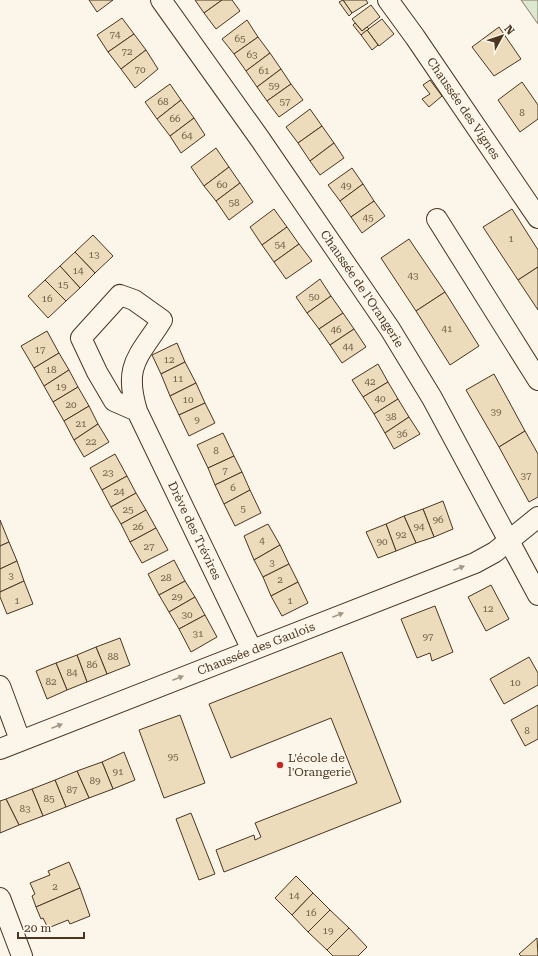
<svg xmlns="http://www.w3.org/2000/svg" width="538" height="956" viewBox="0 0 538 956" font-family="'Roboto Serif',serif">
<rect width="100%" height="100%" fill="#fbf6e9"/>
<polygon fill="#dce7d0" stroke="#887966" points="521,0 538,0 538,24"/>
<g fill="#ecdcbc" stroke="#4a3520">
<polygon points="89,0 113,0 97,12"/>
<polygon points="195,0 222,0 204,13"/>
<polygon points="222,0 232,0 240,11 216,29 204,13"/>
<polygon points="343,0 366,0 368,3 352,13"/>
<polygon points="343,0 352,13 349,16 339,2"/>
<polygon points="371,5 380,17 362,31 352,19"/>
<polygon points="122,18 134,34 108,52 97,35"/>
<polygon points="382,19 394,34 379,46 367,30"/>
<polygon points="247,20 258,37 234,54 222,39"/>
<polygon points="355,23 362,31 367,27 369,29 361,35 353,25"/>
<polygon points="499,27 521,59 494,76 472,47"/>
<polygon points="367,30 378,45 372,50 361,35"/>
<polygon points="134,34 146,50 121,69 108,52"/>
<polygon points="258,37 270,53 246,71 234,54"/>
<polygon points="146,50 158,69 135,88 121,69"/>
<polygon points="270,53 281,69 257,87 246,71"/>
<polygon points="281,69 291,84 267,101 257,87"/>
<polygon points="430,80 442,96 429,107 422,99 430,94 423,85"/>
<polygon points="522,82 538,105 538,119 520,132 498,100"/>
<polygon points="170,84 181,100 157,119 145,102"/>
<polygon points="291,84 303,100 279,117 267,101"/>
<polygon points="181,100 194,118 170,136 157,119"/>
<polygon points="310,109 322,126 298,143 286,127"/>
<polygon points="194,118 205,135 181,153 170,136"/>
<polygon points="322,126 334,143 310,161 298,143"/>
<polygon points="334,143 344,158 320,175 310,161"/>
<polygon points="216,148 229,167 204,186 191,167"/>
<polygon points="229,167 240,183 216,201 204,186"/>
<polygon points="352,168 363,184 340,201 328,185"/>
<polygon points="240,183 253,202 229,220 216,201"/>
<polygon points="363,184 374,201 351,217 340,201"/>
<polygon points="374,201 385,216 362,233 351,217"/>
<polygon points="274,209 287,227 262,245 250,227"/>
<polygon points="512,209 538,250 538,267 518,280 483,227"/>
<polygon points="287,227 299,244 274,262 262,245"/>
<polygon points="93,235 113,256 95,273 75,252"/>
<polygon points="409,239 445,292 416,311 381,258"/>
<polygon points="299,244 312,261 286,279 274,262"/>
<polygon points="75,252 95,273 80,288 60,266"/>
<polygon points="60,266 80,288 66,301 45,280"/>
<polygon points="538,267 538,310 518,280"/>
<polygon points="320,279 331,296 307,313 296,297"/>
<polygon points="45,280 66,301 48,318 28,296"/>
<polygon points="445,292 479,346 450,365 416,311"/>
<polygon points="331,296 343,313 319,329 307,313"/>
<polygon points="343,313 354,329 330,345 319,329"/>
<polygon points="354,329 366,347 342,363 330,345"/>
<polygon points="47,331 59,353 34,368 21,346"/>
<polygon points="177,343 185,362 161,374 152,355"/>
<polygon points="59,353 69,370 44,386 34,368"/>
<polygon points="185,362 196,383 170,396 161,374"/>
<polygon points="378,364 388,382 363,397 352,380"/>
<polygon points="69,370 78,387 53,402 44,386"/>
<polygon points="494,374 525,431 499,447 466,390"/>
<polygon points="388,382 398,399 374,414 363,397"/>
<polygon points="196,383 205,403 179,415 170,396"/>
<polygon points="78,387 89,406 64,421 53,402"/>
<polygon points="398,399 409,417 385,433 374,414"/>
<polygon points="205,403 215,423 189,436 179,415"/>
<polygon points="89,406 98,424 74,440 64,421"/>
<polygon points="409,417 420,434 394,449 385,433"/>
<polygon points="98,424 109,442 84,457 74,440"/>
<polygon points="525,431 538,454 538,497 529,502 499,447"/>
<polygon points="223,433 234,456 208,468 197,445"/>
<polygon points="115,454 127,476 102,490 90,468"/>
<polygon points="234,456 242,472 215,485 208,468"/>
<polygon points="242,472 250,490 224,504 215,485"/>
<polygon points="127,476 136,493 111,507 102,490"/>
<polygon points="250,490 261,513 235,526 224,504"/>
<polygon points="136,493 146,510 121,524 111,507"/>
<polygon points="443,501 453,529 434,537 423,509"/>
<polygon points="423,509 434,537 416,543 404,516"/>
<polygon points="146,510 156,528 130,542 121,524"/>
<polygon points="404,516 416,543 396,551 386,524"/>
<polygon points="0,520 9,542 0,546"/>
<polygon points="268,524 280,545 254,560 244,536"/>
<polygon points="386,524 396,551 378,558 366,532"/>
<polygon points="156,528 168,550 142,563 130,542"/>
<polygon points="9,542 17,561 0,569 0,546"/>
<polygon points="280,545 289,564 263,577 254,560"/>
<polygon points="174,560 185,581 159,595 148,574"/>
<polygon points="17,561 24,581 0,592 0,569"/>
<polygon points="289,564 298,582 271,596 263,577"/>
<polygon points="24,581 33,604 7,614 0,597 0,592"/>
<polygon points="185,581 195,597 169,612 159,595"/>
<polygon points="298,582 308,603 282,616 271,596"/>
<polygon points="491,585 509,619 486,631 468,597"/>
<polygon points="195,597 205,615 179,629 169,612"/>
<polygon points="435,606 453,652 432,661 430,653 417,658 401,619"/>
<polygon points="205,615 217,637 191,652 179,629"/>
<polygon points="120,638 130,665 107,674 96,647"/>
<polygon points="96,647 107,674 87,682 77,655"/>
<polygon points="342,652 401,802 224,872 216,850 254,835 255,840 261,837 255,823 357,783 331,718 231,758 209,704"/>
<polygon points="77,655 87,682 67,690 56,663"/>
<polygon points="529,657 538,673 538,685 504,704 490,679"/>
<polygon points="56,663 67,690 47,699 36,671"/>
<polygon points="538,705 538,739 525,746 511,720"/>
<polygon points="180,715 205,783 164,798 139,730"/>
<polygon points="124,752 135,780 113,789 102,762"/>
<polygon points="102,762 113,789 89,798 77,771"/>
<polygon points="77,771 89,798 66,807 55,780"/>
<polygon points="55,780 66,807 43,816 32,789"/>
<polygon points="32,789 43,816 19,825 6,799"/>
<polygon points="6,799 19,825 0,833 0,801"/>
<polygon points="191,813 215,874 199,880 176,819"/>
<polygon points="69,862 80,888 36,907 32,896 35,894 30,883 50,875 48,871"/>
<polygon points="296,876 313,893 292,915 275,898"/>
<polygon points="80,888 90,916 70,924 68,920 48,928 43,918 41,919 36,907"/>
<polygon points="313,893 330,910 308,932 292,915"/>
<polygon points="330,910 349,928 327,950 308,932"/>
<polygon points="349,928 367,947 358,956 333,956 327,950"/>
<polygon points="537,938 538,956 521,956 519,954"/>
</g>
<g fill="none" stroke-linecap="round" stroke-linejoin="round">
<g stroke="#4a3520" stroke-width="22">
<g id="street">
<path id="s1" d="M 161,0 L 260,139 L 390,329 L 432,398 L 538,595"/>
<path id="s2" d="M 388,0 L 415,37 L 538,218"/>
<polyline points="437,219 538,380"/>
<path id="s3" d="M 137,411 C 123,364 139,357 162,320 L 134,300 L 120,295 L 81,338 L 97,372 L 114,401 L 137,411 L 252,650"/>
<polyline points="0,686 20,740"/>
<path id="s4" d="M 0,749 L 475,563 L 495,552 L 538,517"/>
<polyline points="0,898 22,956"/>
</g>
</g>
<use href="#street" stroke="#fbf6e9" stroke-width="20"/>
</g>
<defs><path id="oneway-solid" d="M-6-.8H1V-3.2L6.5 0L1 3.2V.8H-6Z"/></defs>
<g fill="#a29684">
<use href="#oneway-solid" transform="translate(459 568) rotate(-21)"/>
<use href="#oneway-solid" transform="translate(338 615) rotate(-22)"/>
<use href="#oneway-solid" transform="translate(178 678) rotate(-21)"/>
<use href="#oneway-solid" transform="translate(57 726) rotate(-21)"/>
</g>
<circle fill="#c62828" stroke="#fbf6e9" stroke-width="1.5" cx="280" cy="765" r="4"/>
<g text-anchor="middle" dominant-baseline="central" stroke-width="3" stroke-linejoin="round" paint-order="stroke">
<g font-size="10" fill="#725f47">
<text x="115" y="34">74</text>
<text x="240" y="38">65</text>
<text x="127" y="51">72</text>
<text x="252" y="54">63</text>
<text x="140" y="69">70</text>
<text x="264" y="70">61</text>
<text x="274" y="85">59</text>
<text x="163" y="101">68</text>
<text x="285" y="101">57</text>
<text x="522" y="112">8</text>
<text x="175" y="118">66</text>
<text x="187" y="135">64</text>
<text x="222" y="184">60</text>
<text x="346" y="185">49</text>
<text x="234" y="202">58</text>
<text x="368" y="217">45</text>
<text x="511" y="238">1</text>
<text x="280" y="244">54</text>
<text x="94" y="254">13</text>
<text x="78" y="270">14</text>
<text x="413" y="275">43</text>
<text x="63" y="284">15</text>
<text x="314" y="296">50</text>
<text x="47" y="298">16</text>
<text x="447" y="328">41</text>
<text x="336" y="329">46</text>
<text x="348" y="346">44</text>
<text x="40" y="349">17</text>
<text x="169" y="359">12</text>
<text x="51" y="369">18</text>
<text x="178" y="378">11</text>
<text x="370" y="381">42</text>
<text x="61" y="386">19</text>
<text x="380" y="398">40</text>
<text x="188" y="399">10</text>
<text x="71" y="404">20</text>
<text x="496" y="411">39</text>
<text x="391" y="416">38</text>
<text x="197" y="419">9</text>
<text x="81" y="423">21</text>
<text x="402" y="433">36</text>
<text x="91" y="441">22</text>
<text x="216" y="450">8</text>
<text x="225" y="470">7</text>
<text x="108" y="472">23</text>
<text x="526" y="475">37</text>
<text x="233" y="487">6</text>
<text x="119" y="491">24</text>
<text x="243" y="508">5</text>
<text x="128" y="509">25</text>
<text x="438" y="519">96</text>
<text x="138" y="526">26</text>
<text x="419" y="526">94</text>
<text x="401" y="534">92</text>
<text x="262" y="540">4</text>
<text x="382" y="541">90</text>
<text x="149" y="546">27</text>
<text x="272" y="562">3</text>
<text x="11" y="575">3</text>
<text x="166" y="577">28</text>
<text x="280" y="579">2</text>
<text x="177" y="596">29</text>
<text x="17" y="600">1</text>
<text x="290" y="600">1</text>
<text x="488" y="608">12</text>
<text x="187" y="614">30</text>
<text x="198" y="633">31</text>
<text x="428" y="636">97</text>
<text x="113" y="656">88</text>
<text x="92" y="664">86</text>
<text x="72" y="672">84</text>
<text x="51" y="681">82</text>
<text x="515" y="682">10</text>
<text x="527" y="730">8</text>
<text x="173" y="756">95</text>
<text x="118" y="771">91</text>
<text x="95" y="780">89</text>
<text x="72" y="789">87</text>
<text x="49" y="798">85</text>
<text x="25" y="808">83</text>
<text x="55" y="886">2</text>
<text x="294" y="895">14</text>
<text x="311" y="912">16</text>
<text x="328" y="930">19</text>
</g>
<g font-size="12" fill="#4a3520" stroke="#fbf6e9">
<text stroke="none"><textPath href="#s2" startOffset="132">Chaussée des Vignes</textPath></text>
<text stroke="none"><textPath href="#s1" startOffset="352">Chaussée de l'Orangerie</textPath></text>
<text stroke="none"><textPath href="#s3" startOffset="436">Drève des Trévires</textPath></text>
<text stroke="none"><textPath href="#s4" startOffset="275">Chaussée des Gaulois</textPath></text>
</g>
<g font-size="12" fill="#4a3520" stroke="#fbf6e9" text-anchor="start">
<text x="288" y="758">L'école de<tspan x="288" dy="14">l'Orangerie</tspan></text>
</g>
</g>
<g transform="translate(502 36) rotate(50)" stroke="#fbf6e9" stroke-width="3" paint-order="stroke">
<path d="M0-3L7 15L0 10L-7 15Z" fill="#4a3520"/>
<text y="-6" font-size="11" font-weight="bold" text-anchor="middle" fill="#4a3520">N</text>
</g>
<path d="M18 932v6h66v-6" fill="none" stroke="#4a3520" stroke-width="2"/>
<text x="24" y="932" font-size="12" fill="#4a3520" stroke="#fbf6e9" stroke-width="3" paint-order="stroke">20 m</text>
</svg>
